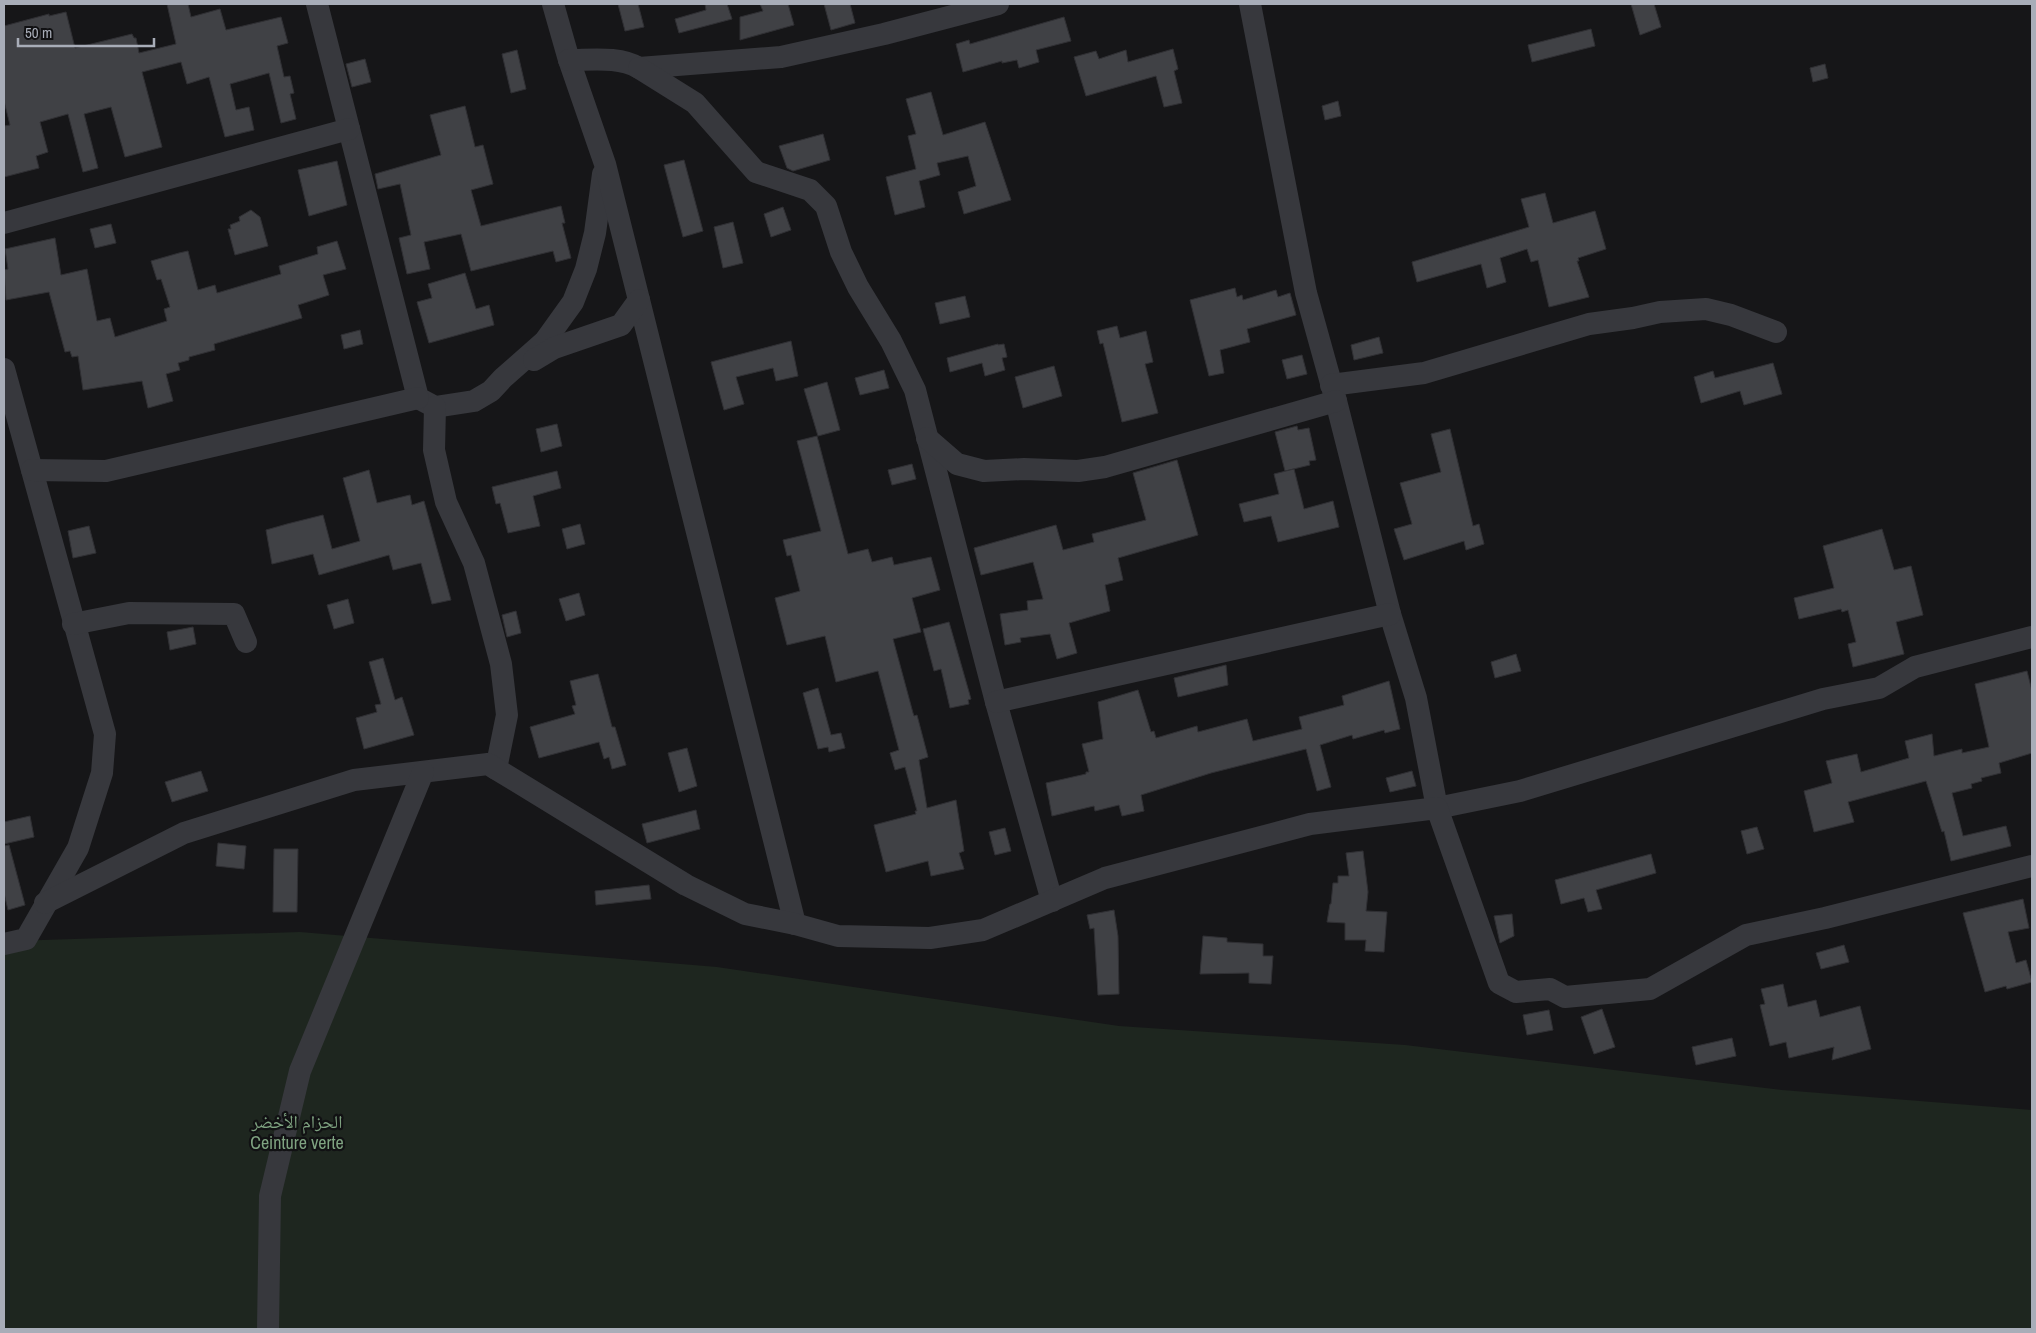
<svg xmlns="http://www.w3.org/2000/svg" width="2036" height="1333" viewBox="0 0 2036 1333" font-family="'Archivo Narrow','Noto Naskh Arabic',sans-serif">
<rect width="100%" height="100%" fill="#161618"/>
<polygon fill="#1e261f" points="300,932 717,967 1119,1026 1405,1045 1782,1090 2032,1110 2032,1329 4,1329 4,938 11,941"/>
<g fill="#404145" stroke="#303034">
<polygon points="167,4 188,4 191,17 220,9 226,30 281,17 288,43 277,46 284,77 290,76 294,93 290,94 296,119 281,123 269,73 230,84 236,110 249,107 254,130 225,137 209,77 187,84 181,62 142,72 162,147 125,157 111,107 84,114 98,168 83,172 68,114 40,122 48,152 36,156 39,168 4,177 4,126 10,125 4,101 4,26 49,14 49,16 66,12 75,48 132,34 134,38 136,38 139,53 176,44"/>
<polygon points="618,4 638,4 644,27 625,31"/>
<polygon points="705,4 727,4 732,19 679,33 675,19 706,10"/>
<polygon points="760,4 788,4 794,25 740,40 740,17 763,11"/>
<polygon points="824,4 850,4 855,23 831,30"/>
<polygon points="1631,4 1654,4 1661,27 1640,35"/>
<polygon points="1064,17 1071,41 1036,50 1039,62 1019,68 1017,60 1002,63 1002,61 963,72 956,44 969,40 970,44"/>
<polygon points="1591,29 1595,46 1532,62 1528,45"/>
<polygon points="1173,49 1178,69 1174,71 1182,103 1164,107 1156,76 1086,96 1074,57 1096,51 1099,59 1126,50 1128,62"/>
<polygon points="517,50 526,89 511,93 502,54"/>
<polygon points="365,59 371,82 352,87 346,64"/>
<polygon points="1825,64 1828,78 1813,82 1810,68"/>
<polygon points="931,92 943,135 985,122 1011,200 964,214 958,192 976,186 968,156 937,163 940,175 919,181 925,207 895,215 886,177 916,169 908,136 916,134 906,99"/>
<polygon points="1338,101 1341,116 1325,120 1322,106"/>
<polygon points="465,106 475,147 483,145 493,184 471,190 481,226 561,206 565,223 562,223 571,258 556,262 553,251 471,271 461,234 424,242 430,269 407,274 399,238 411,235 400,184 378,189 375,174 441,155 430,115"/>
<polygon points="823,134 830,160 793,171 787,168 779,146"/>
<polygon points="684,160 703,231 683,237 664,165"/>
<polygon points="337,161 347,205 309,216 298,170"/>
<polygon points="1545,193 1553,223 1595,211 1606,249 1578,258 1579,261 1577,261 1589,297 1549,307 1538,260 1531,262 1527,249 1500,258 1506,282 1487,288 1481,264 1417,282 1412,262 1529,227 1521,199"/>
<polygon points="783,207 791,230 771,237 764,214"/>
<polygon points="251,210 260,217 268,246 235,255 228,229 231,229 230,225 240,221 239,217"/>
<polygon points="733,222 743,263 723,268 714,227"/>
<polygon points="111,224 116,243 95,248 90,229"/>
<polygon points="55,238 61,275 87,269 97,321 110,318 115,337 167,321 164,309 170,307 161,279 157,280 151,261 179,253 188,251 198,290 215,285 217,293 281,274 279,266 318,254 317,247 337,241 346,269 323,275 329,295 298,305 302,318 214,344 215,350 189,357 189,360 178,363 180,370 166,374 173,401 148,408 142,381 83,390 78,356 72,357 70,351 65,352 49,292 6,300 4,270 8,269 5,249"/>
<polygon points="465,273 476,309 489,305 494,325 429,343 417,302 432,298 428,284"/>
<polygon points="1235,288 1237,297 1242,295 1243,300 1276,290 1278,297 1290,293 1296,315 1247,329 1250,342 1220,350 1224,373 1209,376 1190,300"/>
<polygon points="965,296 970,317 940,324 935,303"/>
<polygon points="1117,326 1120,338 1146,331 1153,362 1145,364 1158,413 1122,422 1103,343 1100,344 1097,331"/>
<polygon points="360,330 363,344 344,349 341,335"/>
<polygon points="1379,337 1383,353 1354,360 1351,345"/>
<polygon points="791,341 798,376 776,381 773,368 736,377 744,404 724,410 711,362"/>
<polygon points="998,344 998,345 1004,344 1007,357 1002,358 1005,370 985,376 982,363 950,372 947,358"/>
<polygon points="1302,355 1307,374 1287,379 1282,360"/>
<polygon points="1773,363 1782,394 1744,405 1740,391 1701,403 1694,377 1713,371 1715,378"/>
<polygon points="1054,366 1062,396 1023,408 1015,377"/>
<polygon points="884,370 889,388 860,395 855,378"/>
<polygon points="827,382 840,430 818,436 804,389"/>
<polygon points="557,424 562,446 541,452 536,429"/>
<polygon points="1297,426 1298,430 1309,428 1316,460 1309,461 1310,465 1285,471 1275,432"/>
<polygon points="1450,429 1473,526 1479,524 1484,544 1466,550 1464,541 1404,560 1394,529 1412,524 1400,483 1441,472 1431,434"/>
<polygon points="817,436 848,554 868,549 872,562 892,557 894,565 931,557 940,590 912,598 921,632 893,639 913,713 914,716 917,715 928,757 919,760 927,808 956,800 964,851 959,853 964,869 931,876 928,861 886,872 874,825 916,814 915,811 917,811 905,767 895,770 890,753 899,750 878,671 836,682 825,636 787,645 775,598 800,591 791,555 787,556 783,540 821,531 797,441"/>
<polygon points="1177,460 1198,535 1118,558 1123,580 1105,585 1110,611 1069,623 1077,653 1057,659 1050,634 1020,638 1021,642 1005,645 1000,614 1028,610 1027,601 1043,599 1033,562 981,575 974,548 1056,525 1063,550 1094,542 1092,534 1146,520 1133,473"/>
<polygon points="912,464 916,479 892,485 888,470"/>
<polygon points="1294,469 1304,509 1333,501 1339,527 1278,542 1271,516 1244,522 1239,504 1279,494 1274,474"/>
<polygon points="369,470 377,503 410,495 412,505 424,501 451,600 432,604 421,563 393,570 389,555 319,575 313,554 272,564 266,530 287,524 323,515 332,549 360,541 343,478"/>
<polygon points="557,471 561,488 533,496 540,526 508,533 500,503 496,504 492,487"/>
<polygon points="580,524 585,544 567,549 562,529"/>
<polygon points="89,526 96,553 73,558 68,531"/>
<polygon points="1882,529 1894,570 1911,566 1923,615 1896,622 1904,654 1853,667 1848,644 1856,642 1848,610 1842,612 1841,609 1799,619 1794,598 1834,588 1823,546"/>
<polygon points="579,593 585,615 566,621 559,599"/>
<polygon points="348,599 354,623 334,629 327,605"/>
<polygon points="516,611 521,633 507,637 502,615"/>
<polygon points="949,622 971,699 968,700 969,704 950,708 941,669 934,671 923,629"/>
<polygon points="193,627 196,644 170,650 167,632"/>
<polygon points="1516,654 1521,671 1495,678 1491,662"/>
<polygon points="383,658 395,700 402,697 414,735 364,749 356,718 377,712 375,705 381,704 369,662"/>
<polygon points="1226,665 1228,685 1178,697 1174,678"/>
<polygon points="2027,671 2032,691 2032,753 1999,763 2001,773 1981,778 1982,781 1971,784 1972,788 1952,793 1963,836 2006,826 2011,846 1951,861 1944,831 1942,832 1926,781 1848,802 1854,822 1814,832 1804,791 1832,783 1826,761 1857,754 1861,772 1909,758 1905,741 1932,734 1934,756 1962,749 1962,753 1989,747 1975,684"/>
<polygon points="598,674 612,727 615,727 626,765 612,769 609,757 604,759 599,742 539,758 530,727 575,714 572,706 576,705 570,681"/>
<polygon points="1389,681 1400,729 1385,733 1384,730 1353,739 1352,735 1320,745 1331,787 1317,791 1306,749 1211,773 1141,795 1144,811 1122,816 1119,805 1095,811 1094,806 1052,816 1046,783 1086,774 1086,772 1089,772 1082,744 1103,739 1098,702 1138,690 1151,732 1154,731 1156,738 1197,726 1198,732 1247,719 1253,741 1302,729 1299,717 1344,705 1342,696"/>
<polygon points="818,688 831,735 841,733 845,748 829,752 828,747 818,749 803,693"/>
<polygon points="687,748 697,786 679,792 668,753"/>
<polygon points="201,771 208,791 172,802 165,782"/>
<polygon points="1412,771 1416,786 1390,792 1386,778"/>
<polygon points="696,810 700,829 647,843 642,824"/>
<polygon points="30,816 34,837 4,844 4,822"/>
<polygon points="1757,827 1764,849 1747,854 1741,831"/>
<polygon points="1005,828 1011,851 995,855 989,832"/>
<polygon points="218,843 246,846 244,869 216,866"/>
<polygon points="9,845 25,905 8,910 4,893 4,846"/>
<polygon points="274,849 298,849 297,912 273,912"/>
<polygon points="1363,851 1368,892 1366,911 1387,912 1384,952 1365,951 1366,940 1345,940 1345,923 1327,922 1330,904 1331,904 1333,883 1338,883 1338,876 1349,876 1346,853"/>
<polygon points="1651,854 1656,873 1596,890 1602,909 1588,912 1584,898 1561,904 1555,880"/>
<polygon points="649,885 651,899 596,905 595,891"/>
<polygon points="2023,899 2029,928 2008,932 2016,963 2026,960 2032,982 2007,989 2006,986 1985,992 1963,913"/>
<polygon points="1114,910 1118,936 1119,994 1098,995 1094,928 1090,929 1087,915"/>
<polygon points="1512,914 1514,936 1500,943 1494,916"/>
<polygon points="1203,936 1227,938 1227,942 1263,944 1263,956 1273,956 1271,984 1249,983 1249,973 1200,974"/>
<polygon points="1844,945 1849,962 1821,969 1816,953"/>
<polygon points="1783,984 1788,1007 1816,1000 1820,1017 1860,1006 1871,1049 1832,1060 1834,1047 1789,1058 1786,1042 1770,1046 1760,1005 1765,1004 1761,989"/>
<polygon points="1602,1009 1615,1047 1594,1054 1581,1017"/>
<polygon points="1549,1010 1553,1030 1527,1035 1523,1015"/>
<polygon points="1732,1038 1736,1056 1696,1065 1692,1047"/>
</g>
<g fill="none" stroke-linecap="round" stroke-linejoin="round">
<g stroke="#37383d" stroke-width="22">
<polyline points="317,4 418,398 435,407 474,401 491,391 503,378 545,341 573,302 586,269 595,233 603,174"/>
<polyline points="553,4 569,60 605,164 795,924"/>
<polyline points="1250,4 1306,293 1336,401 1390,614 1416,698 1437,808 1520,791 1823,699 1879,688 1915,667 2032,637"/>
<path d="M 569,60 C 591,60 620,56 639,68 L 781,57 L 884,34 L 998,4"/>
<polyline points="639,68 695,103 756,172 810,190 826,206 841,252 858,287 891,341 915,390 996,702 1052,901"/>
<polyline points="4,223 349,129"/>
<polyline points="534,360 554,348 621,325 639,300"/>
<polyline points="4,369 105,734 102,773 78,848 26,939 4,944"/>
<polyline points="1331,385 1424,373 1589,324 1633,318 1660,312 1706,309 1731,315 1776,332"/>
<polyline points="435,407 434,450 446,502 474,563 501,664 507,715 496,769"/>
<polyline points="927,438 957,464 984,471 1024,469 1078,471 1105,467 1336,401"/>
<polyline points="32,470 106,471 418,398"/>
<polyline points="73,624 129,613 234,614 246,642"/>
<polyline points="996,702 1390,614"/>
<polyline points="45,903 184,833 354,780 488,764 686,885 745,914 795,924 838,936 930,938 983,930 1105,878 1310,824 1437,808 1499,983 1516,992 1550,989 1565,997 1650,989 1746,935 1825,918 2032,866"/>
<polyline points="268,1329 270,1196 300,1071 423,772"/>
</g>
</g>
<g text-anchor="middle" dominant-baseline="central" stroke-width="4.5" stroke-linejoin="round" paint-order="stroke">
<g font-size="18" fill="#7fa381" stroke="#111113">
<text x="297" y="1121">الحزام الأخضر<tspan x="297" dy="21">Ceinture verte</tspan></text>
</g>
</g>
<rect width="2036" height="1333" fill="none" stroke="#a8adb8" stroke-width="10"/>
<path d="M18 38v8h136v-8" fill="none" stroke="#a8adb8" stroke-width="2.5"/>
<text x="25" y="38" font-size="15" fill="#a8adb8" stroke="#111113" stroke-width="4" paint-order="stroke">50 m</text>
</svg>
